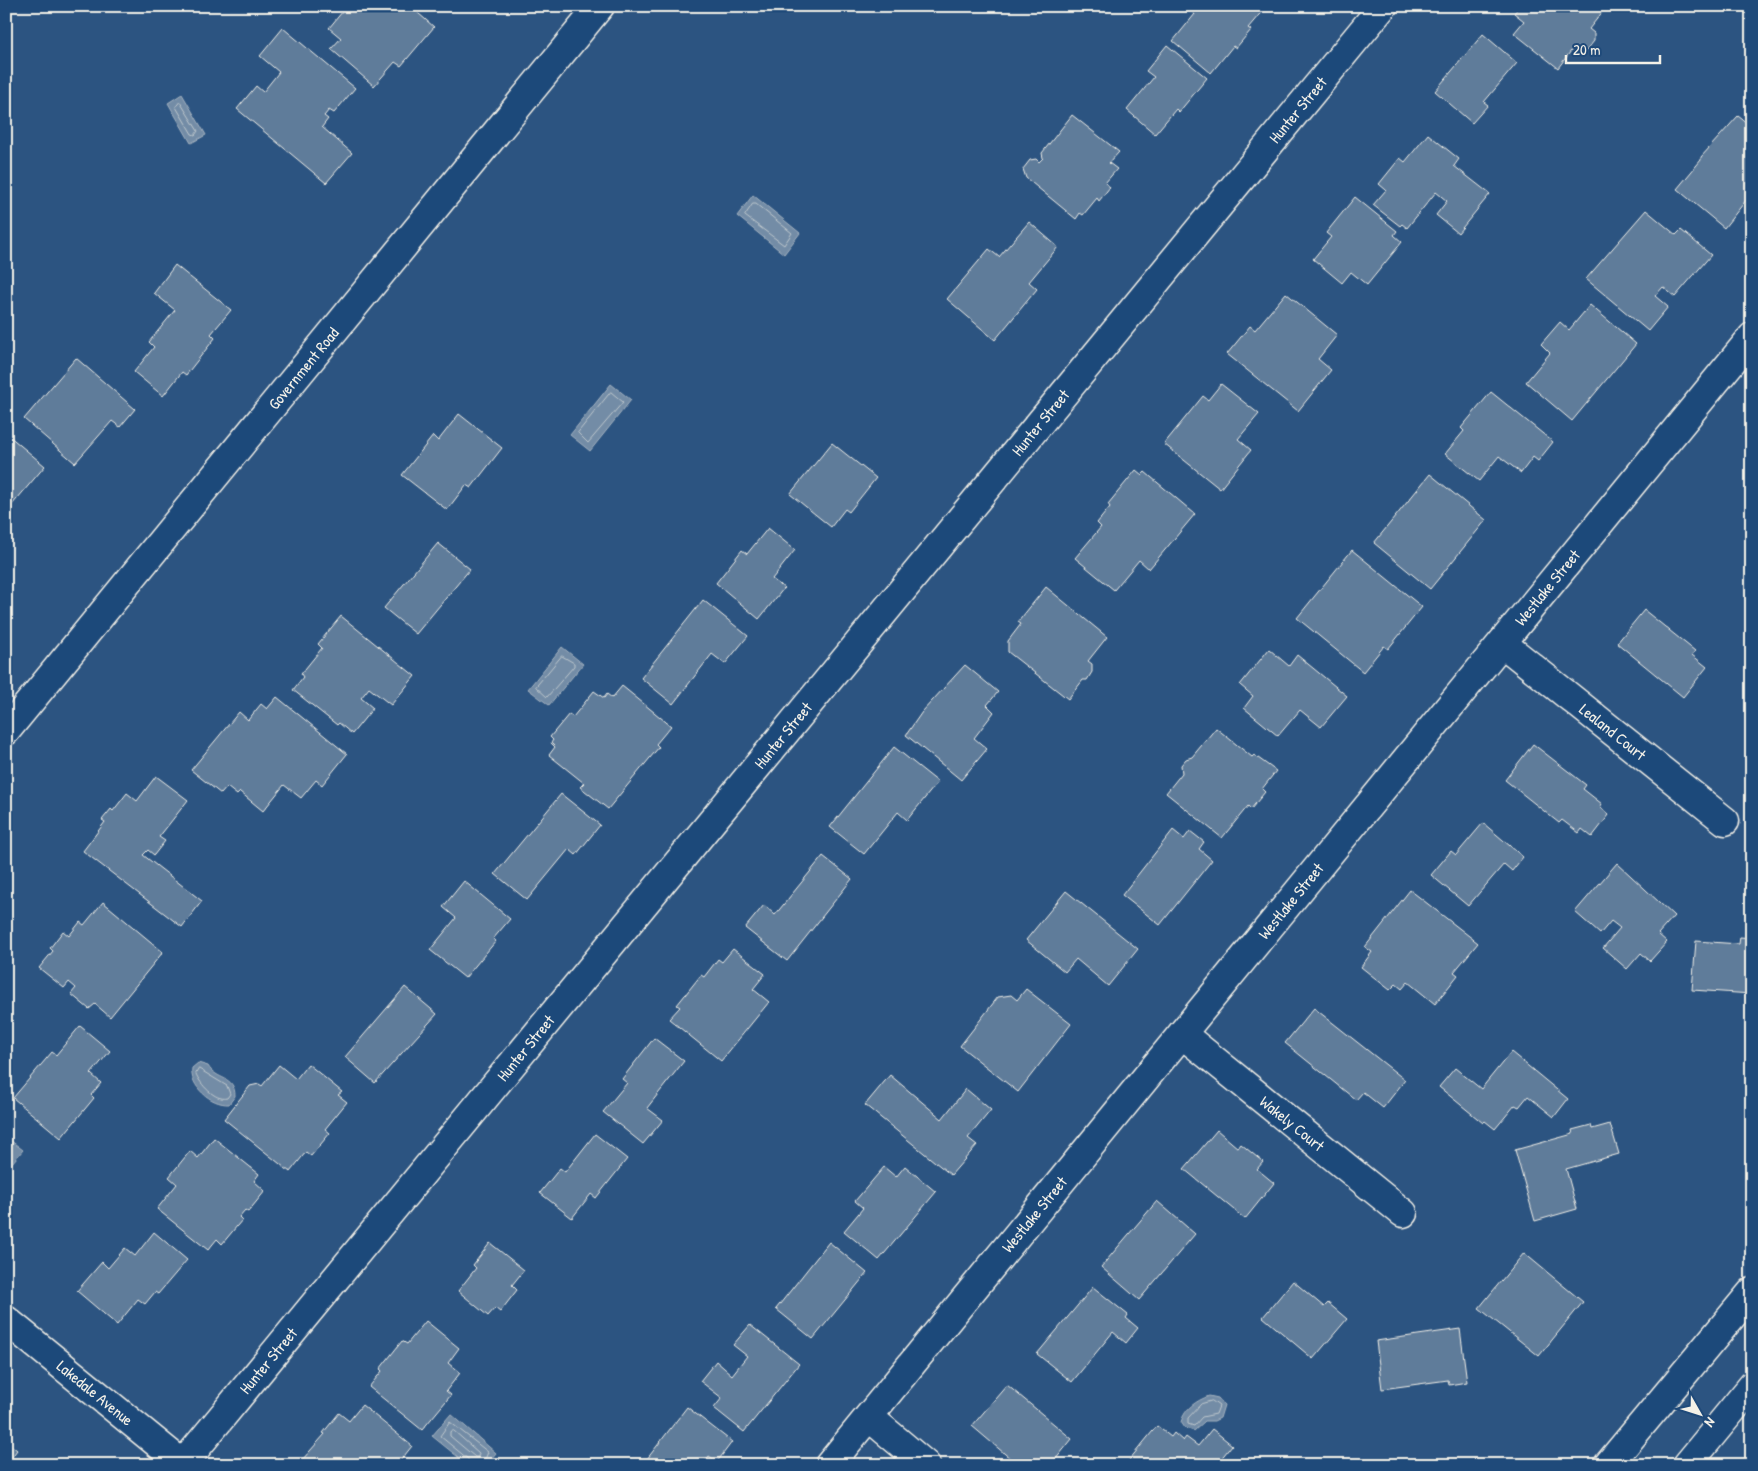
<svg xmlns="http://www.w3.org/2000/svg" width="1758" height="1471" viewBox="0 0 1758 1471" font-family="'Patrick Hand',sans-serif">
<rect width="100%" height="100%" fill="#2c5481"/>
<filter id="ink" filterUnits="userSpaceOnUse"><feTurbulence type="fractalNoise" baseFrequency=".02" numOctaves="2"/><feDisplacementMap in="SourceGraphic" scale="10" xChannelSelector="R" yChannelSelector="G"/><feConvolveMatrix kernelMatrix="1 2 1 2 8 2 1 2 1" color-interpolation-filters="sRGB"/></filter>
<g filter="url(#ink)">
<g fill="#738ca6" stroke="#a7b4c0">
<polygon points="182,94 206,135 191,143 168,103"/>
<polygon points="753,195 800,233 784,254 737,216"/>
<polygon points="611,384 631,400 590,451 570,435"/>
<polygon points="562,647 583,664 549,705 528,689"/>
<path d="M 198,1063 L 208,1066 C 217,1081 235,1075 235,1096 L 229,1104 C 211,1105 189,1086 192,1068 Z"/>
<polygon points="6,1137 23,1150 6,1170"/>
<path d="M 1209,1396 L 1218,1398 L 1224,1405 L 1220,1418 L 1214,1421 L 1205,1421 L 1194,1431 L 1185,1428 L 1181,1422 C 1185,1408 1196,1401 1209,1396 Z"/>
<polygon points="451,1414 496,1453 486,1465 468,1465 432,1436"/>
</g>
<g fill="none" stroke-linecap="round" stroke-linejoin="round">
<g stroke="#c0c9ce" stroke-width="1">
<polygon points="180,102 198,131 195,135 192,134 176,107"/>
<polygon points="753,204 756,204 792,233 784,245 745,216"/>
<polygon points="611,392 623,402 588,443 578,433"/>
<polygon points="562,656 574,663 574,666 547,697 536,687"/>
<path d="M 199,1069 L 227,1086 L 230,1094 L 227,1098 C 215,1101 200,1084 196,1074 Z"/>
<polygon points="1212,1401 1219,1406 1216,1414 1202,1417 1194,1426 1188,1424 1188,1418 1201,1404"/>
<polygon points="454,1431 479,1453 478,1457 475,1457 450,1436 450,1432"/>
<polyline points="470,1465 468,1459 440,1436 450,1422 488,1452 483,1465"/>
</g>
</g>
<g fill="#5e7b9a" stroke="#f4f1e8">
<polygon points="347,6 410,6 434,27 401,66 395,62 374,86 331,49 341,38 329,28"/>
<polygon points="1193,6 1260,6 1264,9 1248,28 1251,30 1236,48 1233,46 1211,73 1173,41 1195,14 1190,10"/>
<polygon points="1520,6 1607,6 1589,29 1594,33 1594,41 1586,51 1579,52 1574,47 1558,68 1514,33 1524,21 1514,13"/>
<polygon points="283,28 355,88 334,113 329,110 324,116 328,119 322,127 352,153 326,183 237,109 256,86 263,92 279,72 260,56"/>
<polygon points="1483,34 1517,63 1484,102 1488,105 1472,123 1435,91"/>
<polygon points="1167,45 1207,78 1179,112 1176,109 1155,134 1127,110 1154,77 1146,71"/>
<polygon points="1072,115 1119,152 1109,163 1117,169 1105,183 1110,187 1099,201 1097,198 1083,215 1080,213 1076,219 1026,178 1023,169 1030,160 1036,159 1039,162 1043,158 1042,153"/>
<polygon points="1738,116 1752,127 1752,203 1747,199 1724,228 1677,189 1701,160 1701,157"/>
<polygon points="1428,134 1459,159 1454,166 1490,194 1458,233 1436,215 1447,201 1436,192 1407,228 1402,224 1400,226 1373,205 1386,190 1379,184 1400,158 1405,162"/>
<polygon points="1355,197 1397,231 1394,235 1402,242 1367,285 1351,272 1342,283 1313,259 1331,237 1326,233"/>
<polygon points="1646,210 1676,235 1681,230 1711,255 1675,297 1663,287 1655,296 1668,307 1648,331 1586,279"/>
<polygon points="1029,222 1058,247 1029,282 1037,289 995,340 947,299 989,249 999,257"/>
<polygon points="175,265 231,310 211,334 215,338 186,375 182,372 163,396 134,372 154,347 149,342 175,310 154,293"/>
<polygon points="1286,293 1337,335 1318,359 1331,370 1298,411 1227,354 1250,326 1255,330"/>
<polygon points="1590,305 1636,344 1572,421 1526,382 1550,353 1541,344 1560,322 1569,330"/>
<polygon points="76,358 135,409 120,427 112,421 75,463 24,419"/>
<polygon points="1221,384 1259,414 1238,439 1251,450 1220,489 1164,444 1203,396 1208,400"/>
<polygon points="1491,392 1553,442 1538,461 1533,457 1521,473 1499,456 1479,481 1445,454 1464,431 1461,428"/>
<polygon points="459,414 502,448 471,488 466,485 447,510 402,475 433,436 438,441"/>
<polygon points="8,435 45,466 6,512 6,437"/>
<polygon points="832,443 876,478 849,512 845,509 831,527 790,494"/>
<polygon points="1136,470 1142,475 1145,472 1195,514 1149,569 1139,560 1114,590 1075,558 1101,527 1097,523 1110,507 1108,504"/>
<polygon points="1430,474 1486,520 1430,589 1374,543"/>
<polygon points="768,528 795,550 772,579 784,588 759,619 716,583 742,550 747,554"/>
<polygon points="438,543 470,569 416,634 384,608"/>
<polygon points="1352,550 1422,607 1388,649 1384,646 1363,672 1297,618"/>
<polygon points="1046,587 1107,637 1088,661 1092,664 1092,672 1087,680 1083,680 1068,699 1008,652 1008,641 1021,624 1018,622"/>
<polygon points="703,600 748,636 725,664 712,654 673,704 641,678"/>
<polygon points="1644,610 1695,651 1692,655 1707,667 1683,697 1617,643"/>
<polygon points="341,616 415,676 391,705 369,688 361,698 373,708 352,734 339,723 337,725 293,690 303,677 301,674 322,648 318,644"/>
<polygon points="1269,649 1289,666 1297,655 1347,696 1321,727 1300,710 1278,736 1244,708 1253,696 1240,685"/>
<polygon points="965,665 998,692 987,705 994,712 974,738 987,749 961,780 906,735 922,712"/>
<polygon points="622,686 671,726 656,744 659,747 608,809 580,787 584,783 549,755 555,747 551,743 553,740 550,737 569,714 573,717 594,691 604,698 607,694 612,698"/>
<polygon points="277,697 347,754 322,785 316,780 301,798 284,785 263,811 240,792 237,795 227,787 221,794 191,770 239,712 248,720 261,704 267,709"/>
<polygon points="1216,728 1252,757 1254,755 1276,771 1262,789 1265,792 1251,809 1248,806 1222,838 1166,793 1182,773 1181,765 1186,759 1192,757"/>
<polygon points="1533,744 1586,785 1583,789 1602,804 1600,807 1609,815 1592,837 1582,829 1579,833 1562,820 1559,823 1505,780"/>
<polygon points="894,747 938,782 907,820 898,812 864,854 830,827"/>
<polygon points="156,776 188,800 159,837 165,841 154,855 148,850 143,855 202,901 182,927 83,851 105,822 102,820 111,809 113,811 127,793 137,801"/>
<polygon points="561,794 600,825 576,855 569,849 527,900 495,874"/>
<polygon points="1483,823 1523,857 1512,871 1504,864 1468,906 1431,875 1451,851 1456,855"/>
<polygon points="1173,830 1184,839 1190,831 1204,842 1199,849 1212,860 1160,925 1122,895"/>
<polygon points="823,856 852,879 787,961 745,928 764,905 775,915"/>
<polygon points="1617,863 1674,916 1658,934 1667,942 1650,961 1641,953 1627,969 1603,948 1620,928 1611,921 1600,934 1575,912"/>
<polygon points="464,881 510,919 493,939 496,941 465,978 430,950 456,918 443,907"/>
<polygon points="1410,890 1478,943 1454,972 1458,975 1435,1004 1408,982 1402,989 1396,984 1390,990 1361,967 1372,952 1365,947"/>
<polygon points="1066,891 1138,949 1108,986 1076,959 1065,972 1026,940"/>
<polygon points="103,902 163,952 110,1017 95,1004 89,1009 71,994 76,988 69,982 64,988 39,968 53,951 50,948 63,931 69,936 80,922 84,925"/>
<polygon points="1740,937 1752,938 1752,994 1692,990 1696,941 1739,944"/>
<polygon points="733,949 765,974 753,989 769,1002 721,1061 669,1019 680,1007 677,1005 701,975 704,977 718,959 722,962"/>
<polygon points="405,987 437,1014 375,1083 345,1057"/>
<polygon points="1026,989 1071,1024 1018,1092 960,1046 998,997 1011,995 1017,1000"/>
<polygon points="1314,1008 1405,1080 1383,1108 1363,1092 1356,1100 1285,1043"/>
<polygon points="80,1026 110,1051 91,1074 101,1083 91,1095 94,1098 61,1138 13,1098 52,1052 56,1055"/>
<polygon points="654,1038 684,1061 647,1108 663,1120 643,1144 603,1112 627,1083 622,1079"/>
<polygon points="1511,1052 1568,1099 1554,1117 1528,1096 1519,1107 1515,1105 1495,1129 1485,1121 1483,1123 1439,1087 1455,1068 1481,1089"/>
<polygon points="308,1064 342,1092 338,1095 347,1102 325,1129 330,1133 311,1156 306,1152 290,1172 224,1119 250,1086 259,1084 262,1086 279,1065 296,1079"/>
<polygon points="890,1075 942,1119 966,1089 991,1110 968,1138 977,1145 951,1175 865,1105"/>
<polygon points="1610,1124 1619,1154 1566,1169 1577,1209 1535,1221 1515,1150 1573,1134 1572,1130 1591,1125 1592,1129"/>
<polygon points="1217,1130 1238,1148 1241,1144 1263,1162 1257,1169 1274,1183 1245,1219 1184,1169"/>
<polygon points="595,1134 627,1159 596,1198 591,1194 572,1218 540,1193 560,1168 565,1172"/>
<polygon points="214,1138 259,1174 254,1181 265,1191 248,1212 245,1210 239,1217 242,1220 222,1244 217,1239 208,1250 157,1209 177,1184 169,1177 190,1151 198,1158"/>
<polygon points="905,1166 936,1192 879,1260 844,1231 863,1208 855,1201 884,1167 896,1177"/>
<polygon points="1157,1201 1195,1234 1139,1300 1101,1267"/>
<polygon points="154,1232 187,1260 158,1294 155,1292 145,1304 138,1299 117,1325 77,1291 102,1262 108,1268 125,1248 135,1256"/>
<polygon points="829,1242 867,1273 813,1339 776,1309"/>
<polygon points="490,1243 524,1270 512,1285 517,1290 500,1312 495,1308 488,1316 458,1291 476,1268 473,1265"/>
<polygon points="1524,1253 1583,1302 1539,1356 1479,1308"/>
<polygon points="1293,1281 1324,1307 1328,1303 1347,1319 1313,1359 1263,1317"/>
<polygon points="1093,1287 1128,1315 1126,1318 1138,1328 1126,1343 1113,1332 1072,1382 1037,1354"/>
<polygon points="426,1321 459,1348 448,1363 460,1373 446,1391 451,1395 422,1430 369,1387 382,1371 380,1369 402,1341 407,1344"/>
<polygon points="750,1325 799,1364 744,1432 714,1408 722,1398 700,1381 716,1361 732,1375 747,1356 733,1345"/>
<polygon points="1460,1329 1467,1382 1449,1385 1448,1380 1382,1389 1376,1341"/>
<polygon points="1007,1385 1072,1439 1051,1465 1018,1465 972,1426"/>
<polygon points="362,1405 412,1446 397,1465 308,1465 302,1460 325,1434 323,1433 339,1413 349,1421"/>
<polygon points="687,1407 732,1442 717,1462 709,1456 702,1465 655,1465 647,1459"/>
<polygon points="1157,1426 1171,1437 1174,1433 1183,1441 1186,1437 1198,1446 1212,1429 1232,1445 1216,1465 1125,1465"/>
<polygon points="6,1441 17,1450 11,1458 19,1465 6,1465"/>
</g>
<g fill="none" stroke-linecap="round" stroke-linejoin="round">
<g stroke="#f4f1e8" stroke-width="31">
<g id="minor">
<path id="s1" d="M 1502,643 L 1725,821"/>
<path id="s2" d="M 1182,1034 L 1403,1213"/>
<path id="s3" d="M 6,1320 L 184,1465"/>
<polyline points="869,1417 926,1465"/>
<path id="s4" d="M 183,1464 L 1383,6"/>
<path id="s5" d="M 829,1465 L 1752,337"/>
</g>
</g>
<g stroke="#f4f1e8" stroke-width="31">
<g id="tertiary">
<path id="s6" d="M 6,731 L 600,6"/>
</g>
</g>
<g stroke="#f4f1e8" stroke-width="31">
<g id="primary">
<polyline points="1608,1465 1752,1292"/>
<polyline points="1687,1465 1752,1386"/>
</g>
</g>
<use href="#minor" stroke="#1f4a7a" stroke-width="28"/>
<use href="#tertiary" stroke="#1f4a7a" stroke-width="28"/>
<use href="#primary" stroke="#1f4a7a" stroke-width="28"/>
</g>
</g>
<g text-anchor="middle" dominant-baseline="central" stroke-width="4" stroke-linejoin="round" paint-order="stroke">
<g font-size="16" fill="#f4f1e8" stroke="#1f4a7a">
<text stroke="none"><textPath href="#s4" startOffset="1754">Hunter Street</textPath></text>
<text stroke="none"><textPath href="#s6" startOffset="469">Government Road</textPath></text>
<text stroke="none"><textPath href="#s4" startOffset="1349">Hunter Street</textPath></text>
<text stroke="none"><textPath href="#s5" startOffset="1134">Westlake Street</textPath></text>
<text stroke="none"><textPath href="#s1" startOffset="142">Lealand Court</textPath></text>
<text stroke="none"><textPath href="#s4" startOffset="944">Hunter Street</textPath></text>
<text stroke="none"><textPath href="#s5" startOffset="729">Westlake Street</textPath></text>
<text stroke="none"><textPath href="#s4" startOffset="539">Hunter Street</textPath></text>
<text stroke="none"><textPath href="#s2" startOffset="142">Wakely Court</textPath></text>
<text stroke="none"><textPath href="#s5" startOffset="324">Westlake Street</textPath></text>
<text stroke="none"><textPath href="#s4" startOffset="134">Hunter Street</textPath></text>
<text stroke="none"><textPath href="#s3" startOffset="115">Lakedale Avenue</textPath></text>
</g>
</g>
<rect width="1758" height="1471" fill="none" stroke="#1f4a7a" stroke-width="25"/>
<rect x="12" y="12" width="1733" height="1446" fill="none" stroke="#f4f1e8" stroke-width="2" filter="url(#ink)"/>
<g transform="translate(1700 1414) rotate(129)" stroke="#1f4a7a" stroke-width="4" paint-order="stroke">
<path d="M0-4L9 19L0 12L-9 19Z" fill="#f4f1e8"/>
<text y="-8" font-size="14" font-weight="bold" text-anchor="middle" fill="#f4f1e8">N</text>
</g>
<path d="M1566 55v8h94v-8" fill="none" stroke="#f4f1e8" stroke-width="2.5"/>
<text x="1573" y="55" font-size="15" fill="#f4f1e8" stroke="#1f4a7a" stroke-width="4" paint-order="stroke">20 m</text>
</svg>
